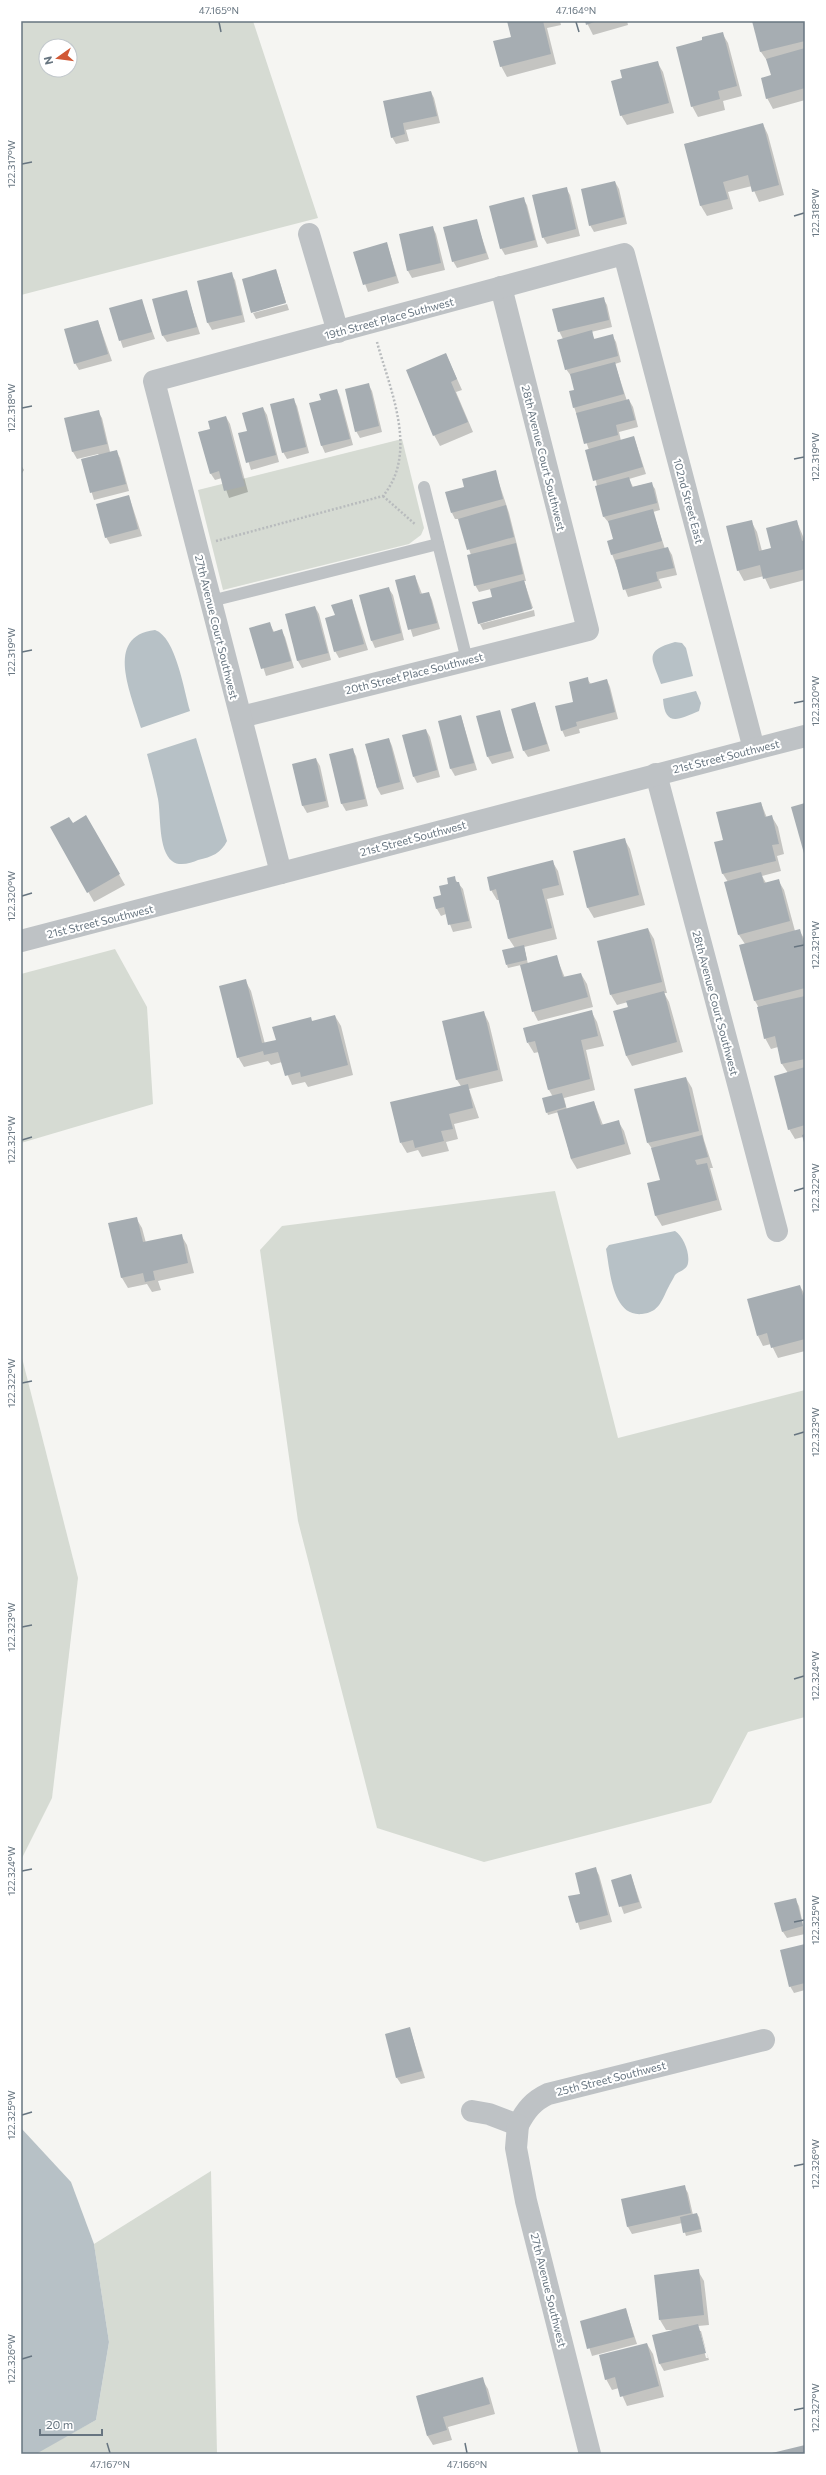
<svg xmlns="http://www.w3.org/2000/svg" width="826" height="2475" viewBox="0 0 826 2475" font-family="Commissioner,sans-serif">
<rect width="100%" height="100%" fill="#f5f5f2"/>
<g fill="#d6dbd3" fill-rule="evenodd">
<path d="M 21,21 L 253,21 L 318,218 L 21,295 ZM 46,46 L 70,46 L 70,70 L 46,70 Z"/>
<polygon points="402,439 424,528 421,535 409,544 223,590 198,490"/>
<polygon points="115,949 147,1007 153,1104 21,1143 21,974"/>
<polygon points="555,1191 618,1438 805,1390 805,1717 748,1732 711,1803 484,1862 377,1828 298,1521 260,1250 282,1226"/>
<polygon points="21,1354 78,1578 52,1798 21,1860"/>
<polygon points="211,2171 217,2454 34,2454 96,2420 109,2342 94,2244"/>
</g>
<g fill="#b7c1c6">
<path d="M 155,630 C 176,637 184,691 190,711 L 141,728 C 132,695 103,636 155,630 Z"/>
<path d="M 675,642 L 682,643 L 686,648 L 693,676 L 661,684 C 652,658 643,651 675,642 Z"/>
<path d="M 696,691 L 701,703 L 699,711 C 678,720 665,727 663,699 Z"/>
<path d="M 196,738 L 227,841 C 221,853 212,857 198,860 C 191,863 179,867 172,861 C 158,850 161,815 158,799 C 155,784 151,769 147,754 Z"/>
<path d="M 675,1231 C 683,1236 690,1252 688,1263 C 687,1270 679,1271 675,1275 C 673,1279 670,1284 668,1288 C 661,1302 659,1312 642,1314 C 612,1317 610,1270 606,1249 L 609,1245 Z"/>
<polygon points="21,2128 71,2182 94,2244 109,2342 96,2420 36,2454 21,2454"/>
</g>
<g fill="#0003" fill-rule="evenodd">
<polygon points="508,21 560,21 561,25 547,28 556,64 507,77 501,66 512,37"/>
<polygon points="586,21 627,21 628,25 593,35"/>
<polygon points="753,21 805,21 805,100 773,109 767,98 772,76 768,62 761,52"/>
<polygon points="722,33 728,43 742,96 723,101 725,110 698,117 692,106 704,41"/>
<polygon points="657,62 663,72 674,113 627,125 621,115 623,78"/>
<polygon points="431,92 434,98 440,123 406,130 409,141 396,144 392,137 384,102"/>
<polygon points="763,124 768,135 784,195 759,202 752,186 728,192 733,209 707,216 701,206 685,144"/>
<polygon points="615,182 619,189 627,224 594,232 590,225"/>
<polygon points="566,188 570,195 580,236 547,244 543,237"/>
<polygon points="523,199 527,205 538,247 505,255 501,248"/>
<polygon points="476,220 489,259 457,268 453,261"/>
<polygon points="433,228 436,234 445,270 412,278 408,271 400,235"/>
<polygon points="387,244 399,283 368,292 354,253"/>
<polygon points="276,270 286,302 252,311"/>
<polygon points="231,274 235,280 245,322 212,330 208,323 198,281"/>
<polygon points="186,291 200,334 167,342 163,336"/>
<polygon points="603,298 607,305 612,327 591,332 595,340 612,335 616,342 621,362 615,364 627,401 629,400 633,407 638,427 619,432 621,441 634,437 646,474 629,479 633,487 651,483 655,489 660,510 653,512 665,549 668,548 672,555 677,575 659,579 662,588 628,597 612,554 614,540 609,523 604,517 589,450 574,407 575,390 571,376 566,369 563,339 559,331"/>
<polygon points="141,300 155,339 123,348 110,309"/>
<polygon points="287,304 289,310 256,319 253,313"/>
<polygon points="98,321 112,361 79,370 75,363"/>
<polygon points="446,354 462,390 456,392 473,432 440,446 434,435"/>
<polygon points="368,384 372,391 382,432 360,438 356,431"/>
<polygon points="337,390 340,397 353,445 325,453 322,446 311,404 322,401"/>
<polygon points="293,399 297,406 309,453 287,459 283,452"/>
<polygon points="263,408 267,415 279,462 251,470 240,434 249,432"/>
<polygon points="98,412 102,418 110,452 116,451 120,458 129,491 94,500 82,460 99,455 98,454 77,459 73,452 65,419"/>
<polygon points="226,417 230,424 248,492 229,498 222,478 215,480 211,474 211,430"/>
<polygon points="21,465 24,470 21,475"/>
<polygon points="495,471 509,513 526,581 524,581 533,608 479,624 474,603 494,598 491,589 479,592 475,585 471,555 459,519 455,519 452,513 465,487"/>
<polygon points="129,496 142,536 110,544 106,537"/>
<polygon points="751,521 757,532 762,551 772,549 797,522 805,541 805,580 770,589 764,576 744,581 738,570"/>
<polygon points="415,576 422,594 429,593 432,600 440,629 413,637 396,581"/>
<polygon points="389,589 393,595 404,640 375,648 372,641 360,596"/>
<polygon points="352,600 368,650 339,658 335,651 336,616"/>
<polygon points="315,607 319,614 331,660 302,668 298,661 286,615"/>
<polygon points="534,610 535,616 483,630 480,624"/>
<polygon points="270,624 274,632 281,630 285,637 294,668 266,676 251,629"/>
<polygon points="587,679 591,684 607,680 610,687 618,719 579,729 580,733 565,737 562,730"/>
<polygon points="535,703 550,751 528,757 524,751"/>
<polygon points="499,711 514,758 492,764 488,757"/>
<polygon points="461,716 477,770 455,776 451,769 439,722"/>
<polygon points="426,730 430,737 440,777 417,783 414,777"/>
<polygon points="389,739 392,746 404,789 381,795 377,788 366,745"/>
<polygon points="352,749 356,756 368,806 346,811 342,804 331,755"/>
<polygon points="316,759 320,766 329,807 307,813 303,806 293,765"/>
<polygon points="761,803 767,818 772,817 778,827 784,854 777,856 781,871 762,876 766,883 778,880 784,890 795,931 799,930 805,940 805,1144 803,1137 795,1139 789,1129 788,1073 782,1064 778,1047 771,1049 765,1038 759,1008 755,1001 740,945 745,944 739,935 728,882 723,874 724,841"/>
<polygon points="86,817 125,885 94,902 52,828 72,824"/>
<polygon points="624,839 630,849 645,905 594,918 588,908 574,852"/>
<polygon points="552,861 558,871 564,895 547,899 557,939 524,947 528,964 556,956 565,978 581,974 587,984 593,1007 538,1021 533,1011 521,965 508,968 507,965 515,948 509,939 499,900 497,900 491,890"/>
<polygon points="454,878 463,889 472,928 453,932 446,914 441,916 437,909 435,898 442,896"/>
<polygon points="648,929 654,939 667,993 664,993 669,1002 683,1052 632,1066 626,1055 628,1002 617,1005 611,995"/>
<polygon points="245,980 251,991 265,1044 277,1041 310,1018 312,1022 335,1016 341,1026 353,1075 308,1087 305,1082 292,1085 282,1062 271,1065 268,1061 244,1067 238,1057"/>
<polygon points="591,1011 597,1022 604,1046 586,1050 595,1090 564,1098 567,1110 594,1102 603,1125 618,1121 624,1131 631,1154 577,1169 571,1159 559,1112 548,1115 547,1112 553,1097 549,1090 539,1052 534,1053 528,1043"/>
<polygon points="484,1013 489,1023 503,1081 469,1089 479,1118 454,1124 458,1139 446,1142 449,1151 422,1157 418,1150 407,1153 401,1143 461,1086 457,1080 444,1022"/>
<polygon points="686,1078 692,1088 704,1140 713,1168 710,1168 722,1210 662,1226 656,1216 661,1180 653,1150 648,1143"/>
<polygon points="136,1218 142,1228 146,1243 181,1235 187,1245 194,1273 158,1281 161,1290 152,1292 147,1284 128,1288 122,1278 110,1223"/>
<polygon points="800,1286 805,1295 805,1351 778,1358 771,1344 763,1346 758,1336"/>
<polygon points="595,1868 599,1875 612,1922 580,1930 570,1897 581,1894"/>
<polygon points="631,1875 642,1908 624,1914 612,1881"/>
<polygon points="795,1899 799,1906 805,1934 787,1938 783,1932"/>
<polygon points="805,1945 805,1990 794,1993 790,1986"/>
<polygon points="410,2029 425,2078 401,2084 397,2078"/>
<polygon points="684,2186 688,2193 693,2215 697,2214 699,2217 702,2232 686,2236 682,2223 632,2234 628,2227 622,2200"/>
<path d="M 698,2271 L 704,2281 L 709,2325 L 698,2326 L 709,2360 L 664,2371 L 660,2364 L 653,2336 L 681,2330 L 666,2330 L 660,2320 ZM 699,2331 L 701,2331 L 708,2358 L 706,2358 Z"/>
<polygon points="626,2310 637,2344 592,2356 581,2322"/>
<polygon points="647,2344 653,2354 664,2397 627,2406 619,2388 612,2390 606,2379"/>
<polygon points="482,2379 488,2389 495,2414 448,2427 452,2440 433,2445 427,2435 417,2396"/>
</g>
<g fill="#a6adb2">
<polygon points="507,21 543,21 551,54 500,67 493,41 511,37"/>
<polygon points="585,21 597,21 586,25"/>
<polygon points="752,21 805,21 805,41 760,52"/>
<polygon points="723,32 737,86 718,91 720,99 691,107 676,47 702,40 702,37"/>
<polygon points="805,48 805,88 766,99 761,78 771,75 766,59"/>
<polygon points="658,61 669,103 620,116 611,81 622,78 620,70"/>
<polygon points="431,91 437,116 403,123 405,134 391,138 383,101"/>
<polygon points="763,123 779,185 752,192 748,175 723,182 728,199 700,206 684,144"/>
<polygon points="615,181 624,217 589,226 581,189"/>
<polygon points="567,187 576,229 542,238 532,195"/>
<polygon points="524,197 535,240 500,249 489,206"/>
<polygon points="477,219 486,253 452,262 443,227"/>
<polygon points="433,226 441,263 407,271 399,234"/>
<polygon points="387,242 396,276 363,285 353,252"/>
<polygon points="276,269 286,303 251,313 242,279"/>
<polygon points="232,272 242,315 207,323 197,281"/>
<polygon points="187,290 197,327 162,336 152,299"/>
<polygon points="604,297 609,320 558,332 552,309"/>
<polygon points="142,299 152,332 119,341 109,308"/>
<polygon points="98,320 108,354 74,364 64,329"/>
<polygon points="592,330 594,339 613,334 618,356 565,370 557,340"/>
<polygon points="446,353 457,379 451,382 468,422 433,436 406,370"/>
<polygon points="615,362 624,394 573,408 569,391 574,390 570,374"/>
<polygon points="369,383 379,426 355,432 345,389"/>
<polygon points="337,389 350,439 321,446 309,403 321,400 319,394"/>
<polygon points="294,398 306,447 282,453 270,404"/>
<polygon points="629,399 635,420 616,425 618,435 584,444 576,413"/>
<polygon points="263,407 276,455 246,463 238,433 247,431 242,413"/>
<polygon points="99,410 107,444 72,452 64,418"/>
<polygon points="226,416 245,486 224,491 219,471 210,474 198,432 210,429 208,421"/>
<polygon points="634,436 643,467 593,481 585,450"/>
<polygon points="117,450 126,484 90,493 81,459"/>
<polygon points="496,470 503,499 451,513 445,492 464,487 462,479"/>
<polygon points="629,477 632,487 652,482 657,503 603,517 595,486"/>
<polygon points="129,495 138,529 105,538 96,504"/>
<polygon points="506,505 514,537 467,550 458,519"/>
<polygon points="653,509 662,541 611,555 607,541 613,539 608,521"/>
<polygon points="752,520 759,551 771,548 766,528 797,520 802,541 805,540 805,569 763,579 760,565 737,571 726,526"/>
<polygon points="516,543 523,574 474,586 467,555"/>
<polygon points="668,547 674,568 656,572 658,581 623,590 615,560"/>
<polygon points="415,575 420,594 429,592 437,623 408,630 395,580"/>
<polygon points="524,580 532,609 478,624 472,602 492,597 490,589"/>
<polygon points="389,587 401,633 371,641 359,595"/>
<polygon points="352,599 364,644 334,652 325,618 335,615 331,605"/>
<polygon points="315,606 328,653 297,661 285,614"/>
<polygon points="270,622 273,632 282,629 291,661 261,669 249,628"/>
<polygon points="588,677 589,684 607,679 615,712 576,722 577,726 561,731 555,706 573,702 569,682"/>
<polygon points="535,702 547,744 523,751 511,709"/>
<polygon points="500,710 511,751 487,757 476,716"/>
<polygon points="461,715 474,763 450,769 438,721"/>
<polygon points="426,729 437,770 413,777 402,735"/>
<polygon points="389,738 400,782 377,788 365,744"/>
<polygon points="353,748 365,799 341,804 329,754"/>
<polygon points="316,758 326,801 302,806 292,764"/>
<polygon points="761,802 765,817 772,815 779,844 772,845 776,861 722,874 714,842 723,840 716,812"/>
<polygon points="805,803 805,857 791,807"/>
<polygon points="86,815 120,874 87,893 50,827 69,817 73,823"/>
<polygon points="625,838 639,895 587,908 573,851"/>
<polygon points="553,860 559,885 542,889 552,928 508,939 496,889 490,891 487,877"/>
<polygon points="761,872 764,883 779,879 790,921 738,935 724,882"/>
<polygon points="455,876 456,882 459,882 469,921 448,925 444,907 436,909 433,897 441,895 439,886 448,884 447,878"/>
<polygon points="648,928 662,982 610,995 597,941"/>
<polygon points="800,929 805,948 805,988 754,1001 739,945"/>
<polygon points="524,945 527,960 506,965 502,950"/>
<polygon points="557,955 563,977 581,973 588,997 532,1012 520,965"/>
<polygon points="246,979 262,1043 276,1040 272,1027 311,1017 312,1021 335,1015 348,1065 301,1077 300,1072 285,1076 278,1052 264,1055 263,1051 237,1058 219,986"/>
<polygon points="664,991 677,1042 626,1056 613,1011 628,1007 626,1001"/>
<polygon points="805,996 805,1059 781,1064 775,1036 764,1039 757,1007"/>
<polygon points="592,1010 598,1036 581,1040 590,1079 548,1090 535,1041 527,1043 523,1028"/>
<polygon points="484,1011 498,1070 456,1080 442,1021"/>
<polygon points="805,1067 805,1125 788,1130 774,1076"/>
<polygon points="686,1077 699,1131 647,1143 634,1089"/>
<polygon points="468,1084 473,1108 449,1114 453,1129 441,1131 444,1141 415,1148 413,1140 400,1143 390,1102"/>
<polygon points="562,1093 566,1107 546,1113 542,1098"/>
<polygon points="594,1101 601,1125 619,1120 625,1144 571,1159 557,1111"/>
<polygon points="805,1134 805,1146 802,1135"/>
<polygon points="702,1135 708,1157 695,1160 697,1165 707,1163 717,1200 655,1216 647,1183 660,1180 651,1148"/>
<polygon points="137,1217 143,1242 182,1234 188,1263 153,1271 155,1280 145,1282 143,1273 121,1278 108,1223"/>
<polygon points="800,1285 805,1303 805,1339 771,1348 767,1333 757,1336 747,1299"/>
<polygon points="596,1867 608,1915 576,1923 568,1896 580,1894 575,1873"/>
<polygon points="631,1874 639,1902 619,1907 611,1880"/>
<polygon points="796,1898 803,1926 782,1932 774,1903"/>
<polygon points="805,1944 805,1983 789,1987 780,1950"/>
<polygon points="410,2027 422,2071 396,2078 385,2034"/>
<polygon points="685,2185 691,2213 627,2227 621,2199"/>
<polygon points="697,2213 701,2229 683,2233 680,2217"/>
<polygon points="699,2269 704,2315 659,2320 654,2275"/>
<polygon points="626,2308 634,2337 587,2349 580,2321"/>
<polygon points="698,2324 706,2353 659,2364 652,2335"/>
<polygon points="647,2343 659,2386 620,2397 615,2377 605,2380 599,2355"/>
<polygon points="483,2377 490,2404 443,2417 447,2430 427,2436 416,2396"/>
<polygon points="805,2445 805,2454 772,2454 772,2453"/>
</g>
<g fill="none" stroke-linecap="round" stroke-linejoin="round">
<g stroke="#b8bbbd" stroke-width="2.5" stroke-dasharray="2 2" stroke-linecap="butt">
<polyline points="383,496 416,525"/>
<path d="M 216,541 L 383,496 C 419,452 390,390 377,342"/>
</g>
<g stroke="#bec2c5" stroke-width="12">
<polyline points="424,487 467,660"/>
<polyline points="211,601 438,544"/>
</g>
<g stroke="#bec2c5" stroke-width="22">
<polyline points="309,234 338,332"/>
<polyline points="241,717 588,630 501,287"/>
<polyline points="656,774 777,1231"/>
<polyline points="281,873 154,381 624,254 754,749"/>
<polyline points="21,941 805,736"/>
<path d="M 472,2111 L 489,2114 L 518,2125 C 526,2110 533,2101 548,2094 L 764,2040"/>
<polyline points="518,2125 516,2148 526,2201 590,2454"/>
</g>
</g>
<path fill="none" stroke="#677580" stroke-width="1.5" d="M 219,22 L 221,32M 576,22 L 579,32M 22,164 L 32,162M 794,216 L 804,213M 22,408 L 32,406M 794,459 L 804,457M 22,652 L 32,650M 794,703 L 804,701M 22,896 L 32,893M 794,947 L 804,945M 22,1140 L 32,1137M 794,1191 L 804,1188M 22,1383 L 32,1381M 794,1435 L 804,1432M 22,1627 L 32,1625M 794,1679 L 804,1676M 22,1871 L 32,1869M 794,1922 L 804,1920M 22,2115 L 32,2112M 794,2166 L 804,2164M 22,2359 L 32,2356M 794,2410 L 804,2408M 107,2443 L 110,2453M 465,2443 L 467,2453"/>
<g text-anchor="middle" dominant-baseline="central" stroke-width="4" stroke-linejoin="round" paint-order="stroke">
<g font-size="11" fill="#677580" stroke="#fff">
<text transform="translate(389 318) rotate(-15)">19th Street Place Suthwest</text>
<text transform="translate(544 458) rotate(76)">28th Avenue Court Southwest</text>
<text transform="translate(689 501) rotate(75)">102nd Street East</text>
<text transform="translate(217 627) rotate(76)">27th Avenue Court Southwest</text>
<text transform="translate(414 673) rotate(-14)">20th Street Place Southwest</text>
<text transform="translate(726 756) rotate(-14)">21st Street Southwest</text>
<text transform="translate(413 838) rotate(-15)">21st Street Southwest</text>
<text transform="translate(100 921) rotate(-14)">21st Street Southwest</text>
<text transform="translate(716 1003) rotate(75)">28th Avenue Court Southwest</text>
<text transform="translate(611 2078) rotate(-14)">25th Street Southwest</text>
<text transform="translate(549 2290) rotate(76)">27th Avenue Southwest</text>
</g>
</g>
<rect width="826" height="2475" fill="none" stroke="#ffffff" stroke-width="44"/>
<g transform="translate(58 58) rotate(256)"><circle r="19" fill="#ffffff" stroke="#c2c8cc"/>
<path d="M0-3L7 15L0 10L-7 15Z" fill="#d15835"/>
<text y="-6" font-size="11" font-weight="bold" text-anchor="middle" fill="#677580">N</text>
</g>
<path d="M40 2429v6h62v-6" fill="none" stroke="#677580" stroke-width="2"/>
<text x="46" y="2429" font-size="12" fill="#677580" stroke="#ffffff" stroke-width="3" paint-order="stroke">20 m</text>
<rect x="22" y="22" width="782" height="2431" fill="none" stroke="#677580" stroke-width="1.5"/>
<g font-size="10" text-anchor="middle" fill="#677580">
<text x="219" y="14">47.165°N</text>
<text x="576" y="14">47.164°N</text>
<text transform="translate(11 164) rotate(-90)" y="4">122.317°W</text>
<text transform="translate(815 213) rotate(-90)" y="4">122.318°W</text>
<text transform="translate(11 408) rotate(-90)" y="4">122.318°W</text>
<text transform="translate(815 457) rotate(-90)" y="4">122.319°W</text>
<text transform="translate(11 652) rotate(-90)" y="4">122.319°W</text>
<text transform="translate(815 701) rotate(-90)" y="4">122.320°W</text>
<text transform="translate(11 896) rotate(-90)" y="4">122.320°W</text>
<text transform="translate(815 945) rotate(-90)" y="4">122.321°W</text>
<text transform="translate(11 1140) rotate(-90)" y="4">122.321°W</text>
<text transform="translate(815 1188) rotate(-90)" y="4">122.322°W</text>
<text transform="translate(11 1383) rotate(-90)" y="4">122.322°W</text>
<text transform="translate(815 1432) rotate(-90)" y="4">122.323°W</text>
<text transform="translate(11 1627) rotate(-90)" y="4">122.323°W</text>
<text transform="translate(815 1676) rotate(-90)" y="4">122.324°W</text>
<text transform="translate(11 1871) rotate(-90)" y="4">122.324°W</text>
<text transform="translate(815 1920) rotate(-90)" y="4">122.325°W</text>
<text transform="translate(11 2115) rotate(-90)" y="4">122.325°W</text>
<text transform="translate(815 2164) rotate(-90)" y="4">122.326°W</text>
<text transform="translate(11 2359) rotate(-90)" y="4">122.326°W</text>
<text transform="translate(815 2408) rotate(-90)" y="4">122.327°W</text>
<text x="110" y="2468">47.167°N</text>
<text x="467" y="2468">47.166°N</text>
</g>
</svg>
